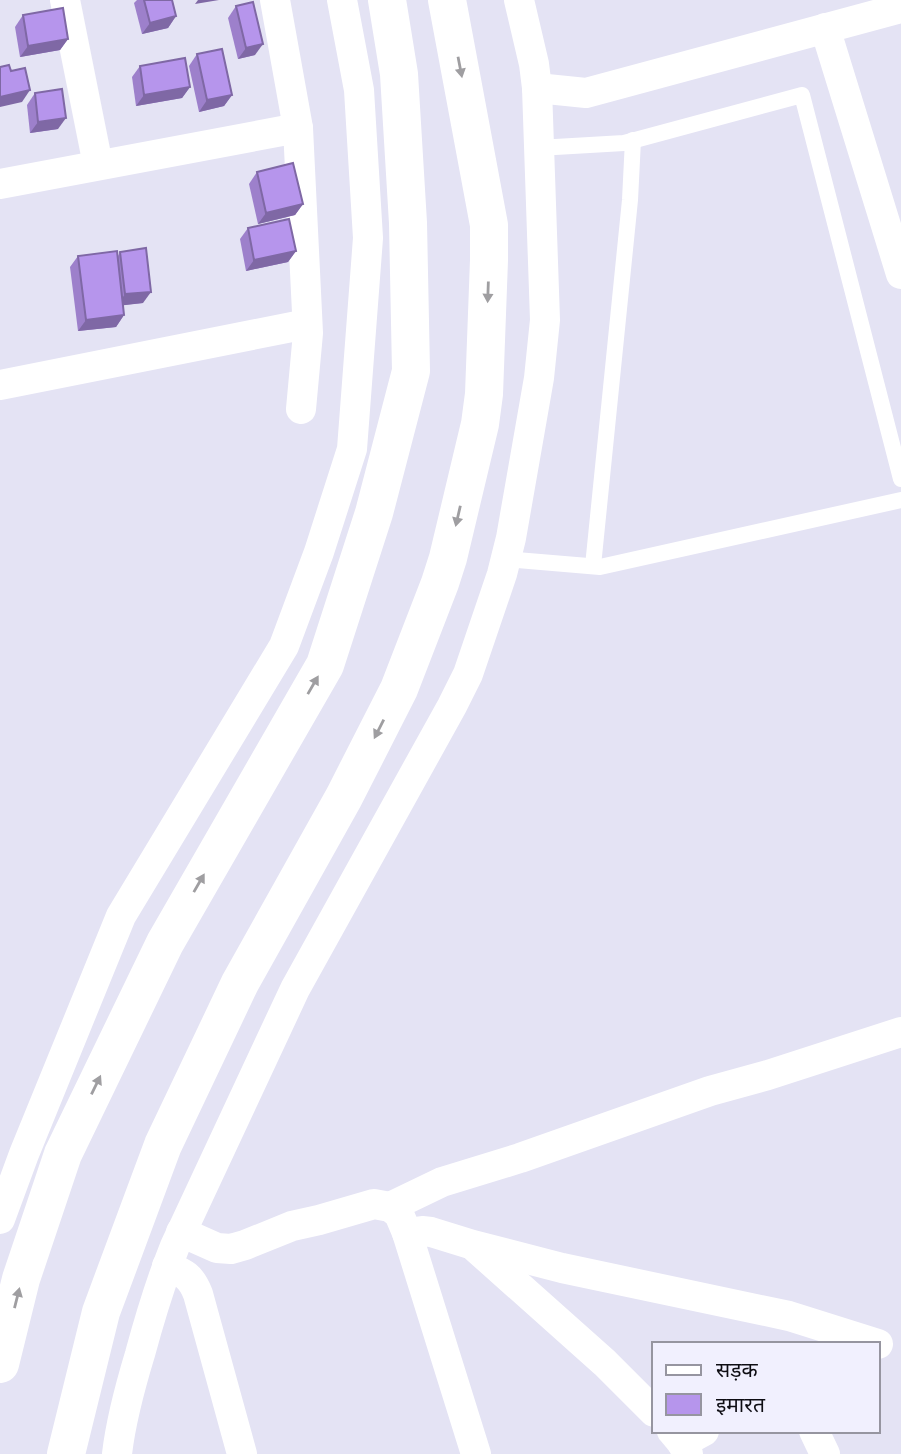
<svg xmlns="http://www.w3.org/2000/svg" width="901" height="1454" viewBox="0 0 901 1454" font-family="'DejaVu Sans','Noto Sans Devanagari',sans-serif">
<rect width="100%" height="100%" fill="#e4e3f4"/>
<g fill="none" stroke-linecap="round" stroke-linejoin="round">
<g stroke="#fff" stroke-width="16">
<polyline points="538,148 624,143 802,95 901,479"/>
<polyline points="505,559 600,567 901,500"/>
<polyline points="593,566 630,200 633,140"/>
</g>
<g stroke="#fff" stroke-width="30">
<polyline points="65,0 98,165"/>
<polyline points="275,0 298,128 308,333 301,409"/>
<polyline points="825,28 901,274"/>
<polyline points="537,88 586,93 901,8"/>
<polyline points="0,184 298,128"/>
<polyline points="0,385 307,324"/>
<polyline points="390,1207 442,1182 520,1158 710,1091 768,1075 901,1032"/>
<polyline points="0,1219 24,1154 121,916 284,646 319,552 352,449 368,238 359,90 342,0"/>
<polyline points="181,1232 217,1248 231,1249 245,1245 292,1226 319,1220 374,1204 390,1207 399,1214 407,1233 476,1454"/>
<polyline points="407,1233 422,1231 431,1232 473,1245 562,1268 789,1316 878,1344"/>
<polyline points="476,1248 605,1363 654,1412"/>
<path d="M 167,1266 C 184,1273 191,1276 198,1294 L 242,1454"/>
<polyline points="672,1431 682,1443 688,1454"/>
<polyline points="814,1431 825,1454"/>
<polyline points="682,1443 704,1431"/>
<path d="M 117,1454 C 121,1419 130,1387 140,1354 C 150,1317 161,1281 175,1246 L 295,989 L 452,706 L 468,674 L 502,574 L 511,538 L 539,378 L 545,320 L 537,88 L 534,64 L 519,0"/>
</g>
<g stroke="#fff" stroke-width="38">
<polyline points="0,1364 21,1279 63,1154 165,943 325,665 374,513 411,371 408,223 399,74 387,0"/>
<polyline points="66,1454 101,1312 163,1145 240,983 344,797 399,689 440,583 448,558 480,424 484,394 489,260 489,225 447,0"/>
</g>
</g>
<g fill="#9d80cb">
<polygon points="137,0 172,0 176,16 168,28 142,34 134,3"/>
<polygon points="236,6 255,55 238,59 228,18"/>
<polygon points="23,15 68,39 60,50 20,57 15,27"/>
<polygon points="197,54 232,95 224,106 199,112 189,66"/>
<polygon points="140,66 190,87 182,98 136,106 132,77"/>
<polygon points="35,93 58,129 30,133 27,105"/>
<polygon points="257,172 303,204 295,215 258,224 249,184"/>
<polygon points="248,228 296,251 288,262 246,271 240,239"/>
<polygon points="120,252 143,303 123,305 124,315 116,327 78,331 70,267 78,256 118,256"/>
</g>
<g fill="#7f68a5">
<polygon points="198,0 219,0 195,4"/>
<polygon points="176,16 168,28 142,34 150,23"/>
<polygon points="68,39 60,50 20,57 28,46"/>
<polygon points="263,44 255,55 238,59 246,48"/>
<polygon points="190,87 182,98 136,106 144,95"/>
<polygon points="30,90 22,102 0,107 0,97"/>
<polygon points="232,95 224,106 199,112 207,100"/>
<polygon points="66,118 58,129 30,133 38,122"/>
<polygon points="303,204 295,215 258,224 266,213"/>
<polygon points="296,251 288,262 246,271 254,260"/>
<polygon points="151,292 143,303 117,306 125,294"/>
<polygon points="124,315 116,327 78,331 86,320"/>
</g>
<g fill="#b695ec" stroke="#7f68a5" stroke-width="2">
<polygon points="144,0 172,0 176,16 150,23"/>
<polygon points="253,2 263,44 246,48 236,6"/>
<polygon points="63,8 68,39 28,46 23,15"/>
<polygon points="222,49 232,95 207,100 197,54"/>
<polygon points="185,58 190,87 144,95 140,66"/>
<polygon points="9,65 11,71 25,68 30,90 0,97 0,67"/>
<polygon points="62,89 66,118 38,122 35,93"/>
<polygon points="293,163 303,204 266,213 257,172"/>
<polygon points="289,219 296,251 254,260 248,228"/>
<polygon points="146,248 151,292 125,294 120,252"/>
<polygon points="117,251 124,315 86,320 78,256"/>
</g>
<defs><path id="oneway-solid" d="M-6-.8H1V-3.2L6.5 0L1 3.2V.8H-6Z" transform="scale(1.75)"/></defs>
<g fill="#9f9ea1">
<use href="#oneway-solid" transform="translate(460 67) rotate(79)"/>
<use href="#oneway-solid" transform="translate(488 292) rotate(92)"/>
<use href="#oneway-solid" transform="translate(458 516) rotate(103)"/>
<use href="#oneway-solid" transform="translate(313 685) rotate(-60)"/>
<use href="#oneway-solid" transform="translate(379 729) rotate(117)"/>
<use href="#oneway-solid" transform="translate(199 883) rotate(-60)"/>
<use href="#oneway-solid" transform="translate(96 1085) rotate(-64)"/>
<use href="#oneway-solid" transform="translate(17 1298) rotate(-76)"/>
</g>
<rect x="652" y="1342" width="228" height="91" fill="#f1f0fe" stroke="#9695a0" stroke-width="2"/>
<rect x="666" y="1365" width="35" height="10" fill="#ffffff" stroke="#9695a0" stroke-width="2"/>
<text x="716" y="1377" font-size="21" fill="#0e0d13">सड़क</text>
<rect x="666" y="1394" width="35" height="21" fill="#b695ec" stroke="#9695a0" stroke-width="2"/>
<text x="716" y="1412" font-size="21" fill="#0e0d13">इमारत</text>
</svg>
